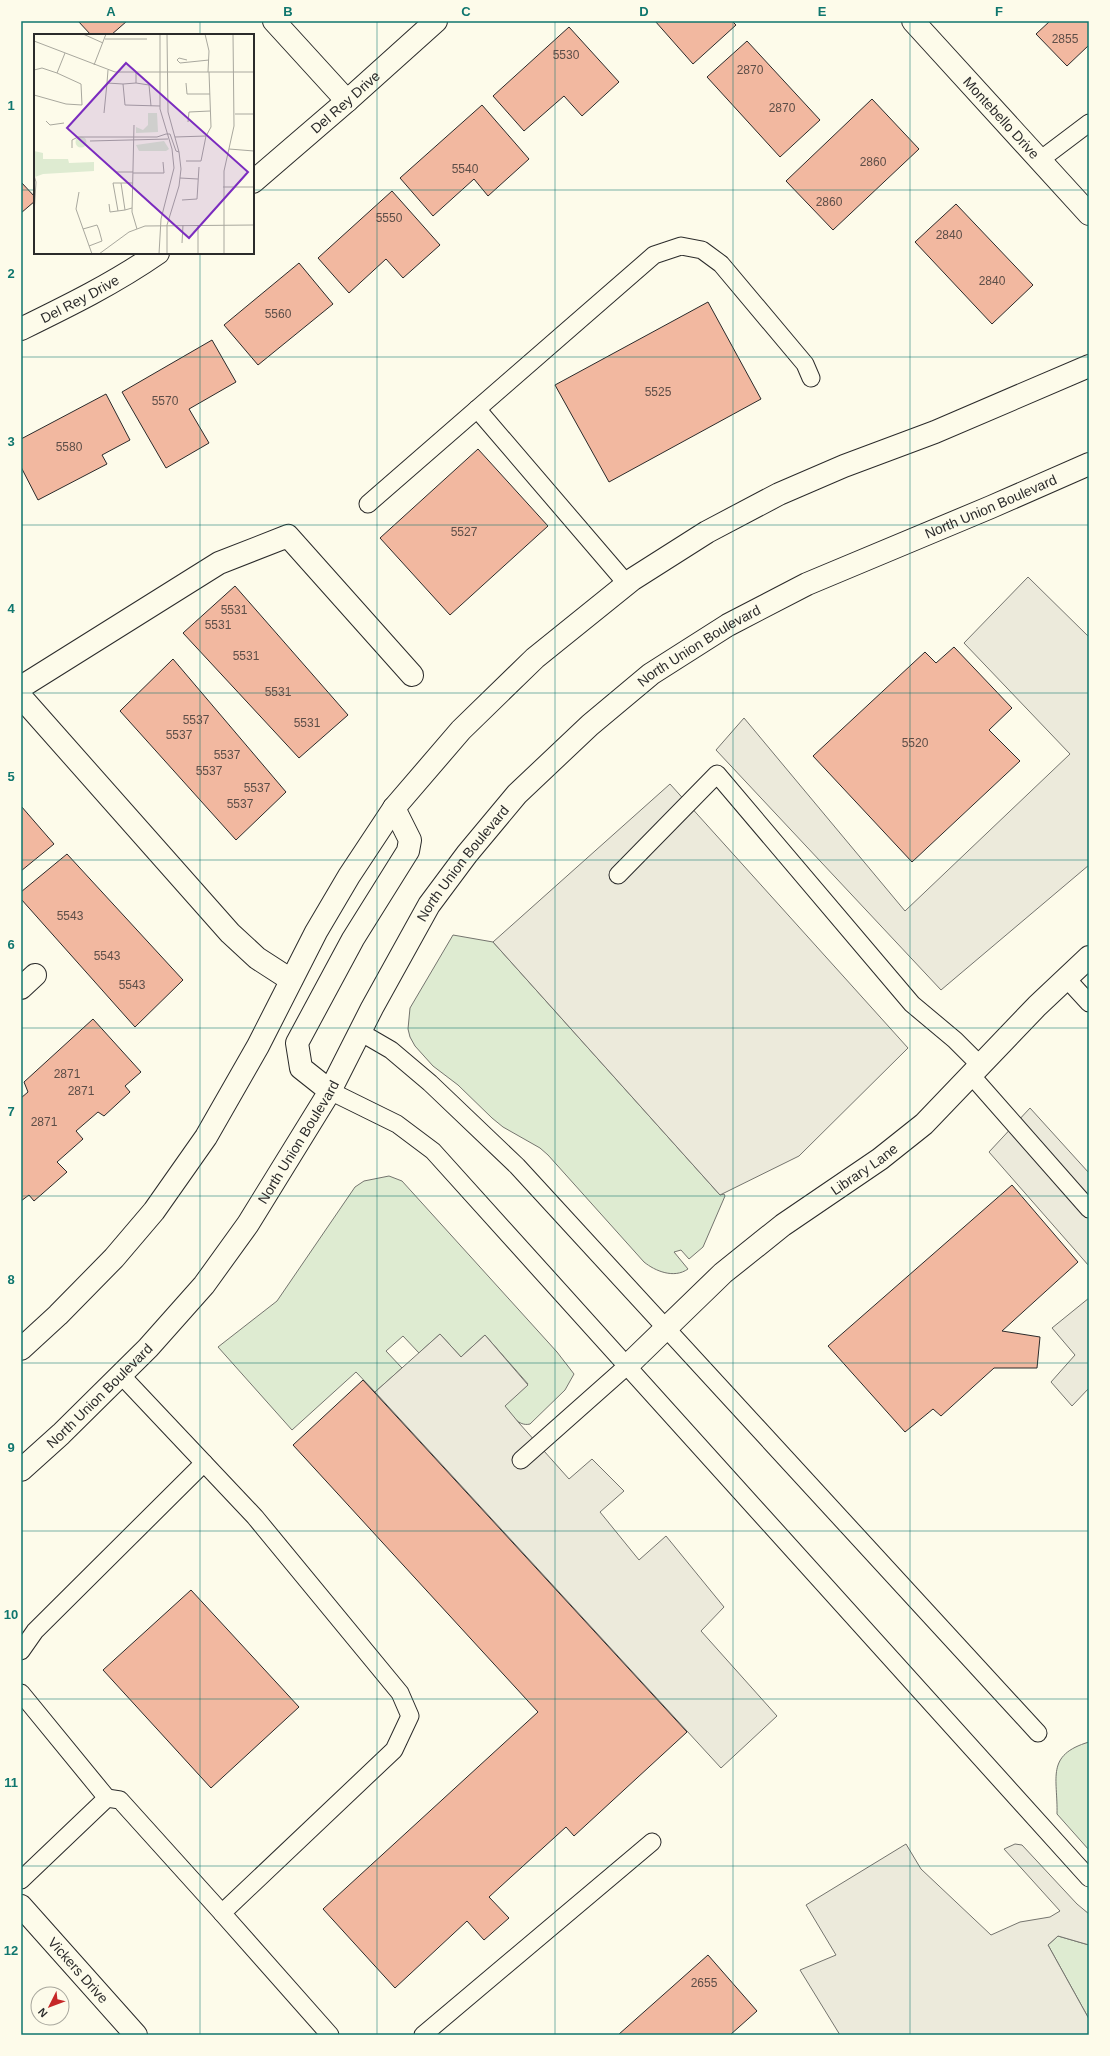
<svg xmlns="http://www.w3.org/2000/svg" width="1110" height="2056" viewBox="0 0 1110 2056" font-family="Arial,sans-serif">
<rect width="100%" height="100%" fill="#fdfbea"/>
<g fill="#deebd1" stroke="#74746e">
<path d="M 453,935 L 493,942 L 720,1195 L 724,1194 L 725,1196 L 703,1247 L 689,1259 L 681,1250 L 674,1252 L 688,1269 C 674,1279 655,1271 644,1262 L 548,1155 L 540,1148 L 503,1127 L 492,1118 L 458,1085 L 433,1066 L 415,1046 L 410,1037 L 408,1029 L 410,1008 Z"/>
<path d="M 389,1176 L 402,1181 L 557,1352 L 574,1374 L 565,1390 L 530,1424 C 518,1427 511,1414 504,1406 L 528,1384 L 485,1335 L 461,1357 L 440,1334 L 419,1353 L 403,1336 L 386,1351 L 402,1368 L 375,1392 L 356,1372 L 292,1430 L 218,1347 L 277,1301 L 355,1187 L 364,1181 Z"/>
<path d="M 1089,1742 L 1089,1850 L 1057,1814 C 1058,1778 1045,1755 1089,1742 Z"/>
<polygon points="1058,1936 1089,1945 1089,2019 1048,1945"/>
</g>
<g fill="#eceadb" stroke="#74746e">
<polygon points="1028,577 1089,637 1089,865 941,990 716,750 744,718 905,911 1070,754 964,643"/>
<polygon points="670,784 908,1048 799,1156 720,1195 493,942"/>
<polygon points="1030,1108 1089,1173 1089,1266 989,1152"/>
<polygon points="1089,1298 1089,1388 1072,1406 1051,1382 1075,1355 1052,1328"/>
<polygon points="440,1334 461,1357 485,1335 528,1385 505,1406 519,1423 569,1479 592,1459 624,1491 600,1512 639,1560 666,1536 724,1607 701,1631 777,1716 721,1768 375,1392"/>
<polygon points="906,1844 921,1869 991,1935 1020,1922 1050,1917 1060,1911 1004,1849 1015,1844 1022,1845 1077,1904 1089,1914 1089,1945 1058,1936 1048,1945 1089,2019 1089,2035 840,2035 800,1970 836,1955 806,1905"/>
</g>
<g fill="#f2b8a0" stroke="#2b2b2b">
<polygon points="78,21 127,21 111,35 91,35"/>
<polygon points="655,21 732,21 736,25 693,64"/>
<polygon points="1050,21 1089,21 1089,45 1067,66 1036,34"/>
<polygon points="569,27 619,82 582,116 564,96 524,131 493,96"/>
<polygon points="747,41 820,120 780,157 707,77"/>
<polygon points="872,99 919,149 833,230 786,181"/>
<polygon points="482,105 529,159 488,196 474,179 433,216 400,178"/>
<polygon points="21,182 35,197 35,201 21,213"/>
<polygon points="392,191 440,245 403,278 386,259 349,293 318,258"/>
<polygon points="956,204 1033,285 992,324 915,242"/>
<polygon points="299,263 333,304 258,365 224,325"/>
<polygon points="708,302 761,399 609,482 555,385"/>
<polygon points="212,340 236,382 189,409 209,443 166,468 122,392"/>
<polygon points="106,394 130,440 102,455 107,464 38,500 21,467 21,439"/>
<polygon points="478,449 548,526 450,615 380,538"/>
<polygon points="235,586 348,715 299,758 183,633"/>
<polygon points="954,647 1012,708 989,730 1020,761 912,862 813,756 925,652 936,663"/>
<polygon points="173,659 286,792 236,840 120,711"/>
<polygon points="21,806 54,844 21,871"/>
<polygon points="67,854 183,980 135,1027 21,899 21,892"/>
<polygon points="93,1019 141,1072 125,1086 130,1092 104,1116 98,1112 76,1131 83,1139 57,1162 67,1172 34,1201 29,1195 21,1201 21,1098 28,1092 24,1082"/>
<polygon points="1012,1185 1078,1262 1002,1331 1040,1337 1037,1368 994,1368 941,1416 933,1409 905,1432 828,1346"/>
<polygon points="363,1380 687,1732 574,1836 566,1827 489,1897 509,1918 484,1940 467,1921 395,1988 323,1909 538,1712 293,1445"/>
<polygon points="191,1590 299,1707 211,1788 103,1670"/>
<polygon points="708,1955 757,2011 730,2035 618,2035"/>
</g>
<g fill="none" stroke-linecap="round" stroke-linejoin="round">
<g stroke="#2b2b2b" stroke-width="19">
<g id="lane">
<polyline points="1040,160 1089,123"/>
<polyline points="477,409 627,584"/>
<polyline points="368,504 654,255 681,246 702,250 721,264 805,364 811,378"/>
<polyline points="618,875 717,774 912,1004 955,1040 980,1065"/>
<polyline points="1066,978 1089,1003"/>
<polyline points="360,1032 391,1050 430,1083 517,1166 1038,1733"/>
<polyline points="971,1075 1089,1209"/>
<polyline points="330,1091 397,1124 433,1151 1089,1878"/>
<polyline points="121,1375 255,1517 400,1693 410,1716 394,1750 222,1913 330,2035"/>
<polyline points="521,1460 627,1366"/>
<polyline points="21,1651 35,1631 204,1463"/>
<polyline points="21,1693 107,1798"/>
<polyline points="21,1880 107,1798 120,1800 222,1913"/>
<polyline points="423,2035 652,1842"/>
</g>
</g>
<g stroke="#2b2b2b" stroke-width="24">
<g id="street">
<polyline points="274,21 347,101"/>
<path id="s1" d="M 253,182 L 347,101 L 436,21"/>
<path id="s2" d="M 21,329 C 68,306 115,283 158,253"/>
<polyline points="21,687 219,563 288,536 412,675"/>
<polyline points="21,697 230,933 257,958 291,980"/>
<polyline points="21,988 35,975"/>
<path id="s3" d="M 627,1366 L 723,1273 L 783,1225 L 880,1159 L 924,1124 L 1037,1006 L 1089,957"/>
</g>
</g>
<g stroke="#2b2b2b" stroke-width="24">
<g id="secondary">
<path id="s4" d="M 913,21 L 1089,214"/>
<path id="s5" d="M 21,1906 L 136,2035"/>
</g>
</g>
<g stroke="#2b2b2b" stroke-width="24">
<g id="primary">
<polyline points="330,1091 301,1068 297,1043 353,939 408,851 410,840 394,808"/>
<polyline points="21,1349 58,1315 114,1258 154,1211 206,1137 258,1046 316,932 349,876 394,808 461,730 535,658 633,579 707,532 779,494 844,466 935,432 1089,366"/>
<path id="s6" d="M 21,1470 L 61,1434 L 148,1348 L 204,1285 L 248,1224 L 330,1091 L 372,1008 L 429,905 L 467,854 L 517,794 L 590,725 L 651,674 L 728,625 L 807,584 L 991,507 L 1089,464"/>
</g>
</g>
<use href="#lane" stroke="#fdfbea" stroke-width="17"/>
<use href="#street" stroke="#fdfbea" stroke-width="22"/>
<use href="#secondary" stroke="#fdfbea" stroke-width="22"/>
<use href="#primary" stroke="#fdfbea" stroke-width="22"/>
</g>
<path fill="none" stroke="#0f766e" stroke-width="1" stroke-opacity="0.55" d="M 200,21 L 200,35M 377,21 L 377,2035M 555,21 L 555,2035M 733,21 L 733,2035M 910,21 L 910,2035M 21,190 L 35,190M 253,190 L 1089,190M 200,253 L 200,2035M 21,357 L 1089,357M 21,525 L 1089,525M 21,693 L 1089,693M 21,860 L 1089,860M 21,1028 L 1089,1028M 21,1196 L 1089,1196M 21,1363 L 1089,1363M 21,1531 L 1089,1531M 21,1699 L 1089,1699M 21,1866 L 1089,1866"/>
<g text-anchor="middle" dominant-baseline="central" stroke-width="3" stroke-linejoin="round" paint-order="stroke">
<g font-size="12" fill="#5d4e48">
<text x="1065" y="39">2855</text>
<text x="566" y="55">5530</text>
<text x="750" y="70">2870</text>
<text x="782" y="108">2870</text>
<text x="873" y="162">2860</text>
<text x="465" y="169">5540</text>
<text x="829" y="202">2860</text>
<text x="389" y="218">5550</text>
<text x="949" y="235">2840</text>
<text x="992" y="281">2840</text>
<text x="278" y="314">5560</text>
<text x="658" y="392">5525</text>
<text x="165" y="401">5570</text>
<text x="69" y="447">5580</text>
<text x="464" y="532">5527</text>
<text x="234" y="610">5531</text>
<text x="218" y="625">5531</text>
<text x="246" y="656">5531</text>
<text x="278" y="692">5531</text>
<text x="196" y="720">5537</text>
<text x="307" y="723">5531</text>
<text x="179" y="735">5537</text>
<text x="915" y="743">5520</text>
<text x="227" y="755">5537</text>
<text x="209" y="771">5537</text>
<text x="257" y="788">5537</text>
<text x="240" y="804">5537</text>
<text x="70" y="916">5543</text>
<text x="107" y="956">5543</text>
<text x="132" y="985">5543</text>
<text x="67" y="1074">2871</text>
<text x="81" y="1091">2871</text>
<text x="44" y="1122">2871</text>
<text x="704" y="1983">2655</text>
</g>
<g font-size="14" fill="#2b2b2b" stroke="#fdfbea">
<text stroke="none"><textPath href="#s1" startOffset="122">Del Rey Drive</textPath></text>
<text stroke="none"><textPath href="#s4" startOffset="131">Montebello Drive</textPath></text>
<text stroke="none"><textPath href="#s2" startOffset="66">Del Rey Drive</textPath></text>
<text stroke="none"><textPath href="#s6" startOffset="1404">North Union Boulevard</textPath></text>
<text stroke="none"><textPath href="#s6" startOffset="1080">North Union Boulevard</textPath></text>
<text stroke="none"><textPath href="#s6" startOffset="756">North Union Boulevard</textPath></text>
<text stroke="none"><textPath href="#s6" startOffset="432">North Union Boulevard</textPath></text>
<text stroke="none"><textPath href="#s3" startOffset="309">Library Lane</textPath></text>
<text stroke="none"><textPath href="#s6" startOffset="108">North Union Boulevard</textPath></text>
<text stroke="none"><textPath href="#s5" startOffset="86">Vickers Drive</textPath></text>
</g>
</g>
<g transform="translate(34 34)">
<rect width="220" height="220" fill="#fdfbea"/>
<path d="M 114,79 L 123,79 L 124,98 L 102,99 L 102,93 L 109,96 L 114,91 ZM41.5 108a5.5 5.5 0 1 1 11 0a5.5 5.5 0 1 1-11 0ZM 130,107 L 135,115 L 132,117 L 105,117 L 102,111 ZM 0,117 L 9,119 L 9,125 L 34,125 L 35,129 L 60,128 L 60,137 L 9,140 L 1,143 Z" fill="#deebd1"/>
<path fill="none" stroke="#a9a89e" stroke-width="1" d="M 49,0 L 69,9M 171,0 L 175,17 L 174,38M 71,5 L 113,5M 0,7 L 81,38 L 220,38M 153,26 L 145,24 L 143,26 L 146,29 L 175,26M 60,31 L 72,0M 0,36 L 8,34 L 23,39M 74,36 L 73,49 L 89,50 L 91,71 L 126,72M 102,49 L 115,51 L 117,72M 152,49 L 153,60 L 176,60M 89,50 L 102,49 L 102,38M 0,61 L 32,70 L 48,71 L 47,50 L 23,39 L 31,19M 70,79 L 73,49M 201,80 L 220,80M 12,87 L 16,91 L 30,89M 154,88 L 155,78 L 176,77M 100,91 L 98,178 L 103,195M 132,100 L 136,100 L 142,117 L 145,118M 172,102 L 177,93 L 175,38M 141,103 L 172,102 L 167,127 L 152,127M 56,107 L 134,105M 38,114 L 38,106 L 44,103 L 123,103 L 132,100M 195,115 L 220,117M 75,131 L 82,138 L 99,138M 99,139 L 130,139 L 129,128M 0,141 L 2,148 L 0,180M 146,144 L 164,145M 189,153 L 220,153M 45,158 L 42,175 L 58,220M 148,166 L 163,165 L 165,133M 75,170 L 76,178 L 91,176M 98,174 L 91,176 L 87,149 L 99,149M 84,177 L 79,149 L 87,149M 49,195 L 63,191 L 65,196 L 68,207 L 55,212M 148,209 L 149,191M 65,220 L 95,198 L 111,192 L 220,191M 125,220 L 127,185 L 140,134 L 138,115 L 126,75 L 126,0M 133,220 L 133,191 L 145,152 L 147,135 L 145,118 L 134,78 L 133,0M 164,220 L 164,191M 190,220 L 190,137 L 200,92 L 199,0"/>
<path fill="#7b2cbf" fill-opacity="0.15" stroke="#7b2cbf" stroke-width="2" d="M 92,29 L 214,138 L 155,204 L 33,94 Z"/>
<rect width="220" height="220" fill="none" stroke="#2b2b2b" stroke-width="2"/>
</g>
<rect width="1110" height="2056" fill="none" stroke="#fdfbea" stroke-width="44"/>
<g transform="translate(50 2006) rotate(228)"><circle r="19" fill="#fdfbea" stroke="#a9a89e"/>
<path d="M0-3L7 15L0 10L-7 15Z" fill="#c62828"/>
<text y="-6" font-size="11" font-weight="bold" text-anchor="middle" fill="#2b2b2b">N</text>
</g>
<rect x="22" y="22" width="1066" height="2012" fill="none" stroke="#0f766e" stroke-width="1.5"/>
<g font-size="13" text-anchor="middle" font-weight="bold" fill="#0f766e">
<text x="111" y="16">A</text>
<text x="288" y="16">B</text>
<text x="466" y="16">C</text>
<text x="644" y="16">D</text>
<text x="822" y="16">E</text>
<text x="999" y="16">F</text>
<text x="11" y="110">1</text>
<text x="11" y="278">2</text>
<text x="11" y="446">3</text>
<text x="11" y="613">4</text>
<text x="11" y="781">5</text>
<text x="11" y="949">6</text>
<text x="11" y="1116">7</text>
<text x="11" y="1284">8</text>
<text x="11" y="1452">9</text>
<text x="11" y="1619">10</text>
<text x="11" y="1787">11</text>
<text x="11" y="1955">12</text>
</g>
</svg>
